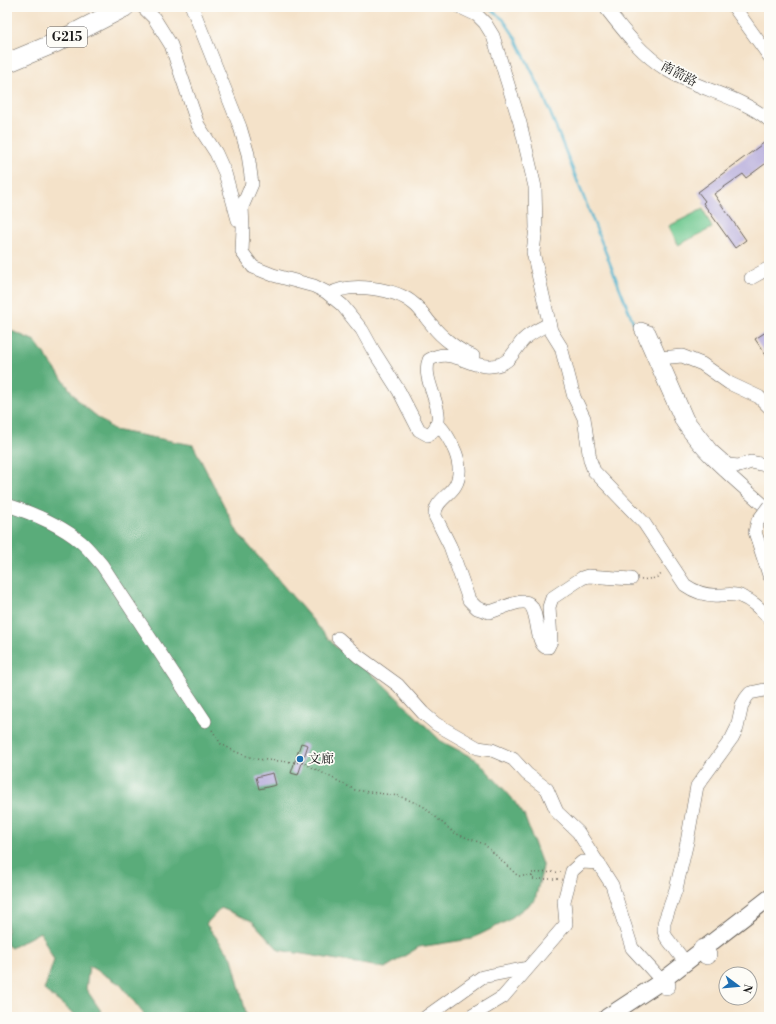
<svg xmlns="http://www.w3.org/2000/svg" width="776" height="1024" viewBox="0 0 776 1024" font-family="'Libre Bodoni','Noto Serif SC',serif">
<rect width="100%" height="100%" fill="#fdfcf7"/>
<filter id="ink" filterUnits="userSpaceOnUse"><feTurbulence type="fractalNoise" baseFrequency=".025" numOctaves="2"/><feDisplacementMap in="SourceGraphic" scale="8" xChannelSelector="R" yChannelSelector="G"/><feConvolveMatrix kernelMatrix="1 2 1 2 8 2 1 2 1" color-interpolation-filters="sRGB"/></filter>
<filter id="wash" filterUnits="userSpaceOnUse"><feTurbulence type="fractalNoise" baseFrequency=".012" numOctaves="4" result="noise"/><feDisplacementMap in="SourceGraphic" scale="16" xChannelSelector="R" yChannelSelector="G"/><feGaussianBlur stdDeviation="0.9" result="paint"/><feColorMatrix in="noise" values="0 0 0 0 0 0 0 0 0 0 0 0 0 0 0 0 0 1.4 0 .05"/><feComposite in="paint" operator="in"/></filter>
<g filter="url(#wash)">
<rect width="100%" height="100%" fill="#f4e2c9"/>
<polygon fill="#6ec88f" stroke="#457256" points="703,209 712,228 678,245 669,226"/>
<polygon fill="#5aac7a" stroke="#3b644b" points="7,329 35,341 79,402 114,430 193,445 238,533 335,646 378,679 441,741 477,760 511,797 524,815 543,867 535,900 507,921 471,939 419,947 385,968 279,950 252,921 221,908 206,924 232,958 247,1017 211,1017 193,1011 166,1017 146,1017 120,984 89,966 86,989 101,1011 95,1017 78,1017 44,990 54,960 40,932 11,948 7,945"/>
<g fill="none" stroke-linecap="round" stroke-linejoin="round">
<polyline stroke="#4db1cc" stroke-width="2.5" points="487,7 503,19 515,37 542,92 636,329"/>
</g>
<g id="blocks">
<g fill="#b7addc">
<polygon points="769,139 769,161 746,178 743,174 714,194 746,240 735,248 703,203 705,201 698,192"/>
<polygon points="769,330 769,360 755,339"/>
<polygon points="301,743 308,745 298,775 291,773"/>
<polygon points="273,773 276,785 259,789 256,777"/>
</g>
</g>
</g>
<g filter="url(#ink)">
<use href="#blocks" fill-opacity="0" stroke="#686159" stroke-width="1"/>
<g fill="none" stroke-linecap="round" stroke-linejoin="round">
<g stroke="#686159" stroke-width="14">
<g id="minor">
<polyline points="143,7 154,18 171,45 198,125 216,153 225,173 238,220"/>
<path d="M 192,7 L 240,127 L 248,154 L 252,184 L 242,207 L 243,228 L 242,252 L 253,267 L 273,275 L 314,286 L 326,292 L 342,305 L 362,330 L 373,350 L 399,391 L 419,430 L 428,435 C 455,418 419,383 429,360 C 451,346 469,368 491,366 C 510,365 513,352 523,340 C 530,333 541,328 549,324"/>
<path d="M 460,7 L 477,15 L 485,23 L 493,36 L 520,123 L 535,187 L 536,228 L 533,252 L 551,331 L 561,347 L 574,397 L 584,418 L 590,460 L 594,471 L 644,523 L 685,585 C 695,592 708,596 720,595 C 728,595 735,593 742,597 C 753,601 761,610 769,618"/>
<path d="M 605,7 C 623,30 641,54 667,70 C 699,90 740,96 769,120"/>
<polyline points="734,7 769,56"/>
<polyline points="751,278 769,268"/>
<path d="M 330,294 C 350,282 396,288 414,304 C 421,309 426,319 432,325 C 441,337 459,351 473,356"/>
<polyline points="660,358 682,356 702,364 729,383 759,397 769,407"/>
<path d="M 437,423 C 450,437 467,466 455,486 C 449,496 434,502 435,516 L 450,546 L 469,600 L 477,608 L 489,612 C 499,610 515,601 524,602 C 540,602 534,640 545,647 L 548,647 L 551,641 L 549,607 L 552,598 L 582,578 L 588,576 L 631,579"/>
<path d="M 769,466 L 751,462 L 739,466 L 728,465 L 711,450 L 687,419 L 649,332 L 641,329 L 682,422 C 704,456 739,483 769,510"/>
<path d="M 7,505 C 32,513 61,525 81,542 C 89,549 95,557 102,565 L 205,721"/>
<polyline points="758,521 755,532 769,575"/>
<polyline points="338,638 358,656 398,685 423,713 436,724 478,748 492,750 513,759 527,774 547,789 557,812 578,832 612,885 632,948 662,981"/>
<polyline points="686,963 666,937 664,931 664,923 676,889 687,842 697,786 732,738 737,728 742,705 746,698 750,693 769,689"/>
<polyline points="426,1017 482,977 527,968"/>
<polyline points="470,1017 503,997 566,924 564,901 572,871 582,862 599,863"/>
</g>
</g>
<g stroke="#686159" stroke-width="18">
<polyline id="major" points="607,1017 662,981 769,898"/>
</g>
<g stroke="#686159" stroke-width="20">
<g id="highway">
<polyline points="7,63 55,43 125,7"/>
<polyline points="703,949 707,955"/>
<polyline points="662,981 666,985"/>
</g>
</g>
<g stroke="#686159" stroke-width="1.5" stroke-dasharray="1 3" stroke-linecap="butt">
<polyline points="641,580 656,578 663,573"/>
<polyline points="212,730 221,744 236,752 255,759 304,763 355,790 399,796 423,806 454,833 484,844 518,876 532,876"/>
<polyline points="558,879 532,879 532,873 561,872"/>
</g>
<use href="#minor" stroke="#fff" stroke-width="13"/>
<use href="#major" stroke="#fff" stroke-width="16"/>
<use href="#highway" stroke="#fff" stroke-width="19"/>
<g stroke="#686159" stroke-width="14" stroke-linecap="butt">
<polyline id="minor-bridge" points="758,521 769,506"/>
</g>
<use href="#minor-bridge" stroke="#fff" stroke-width="13"/>
</g>
</g>
<circle fill="#1f6fb2" stroke="#fdfcf7" stroke-width="1.5" cx="300" cy="759" r="4"/>
<g text-anchor="middle" dominant-baseline="central" stroke-width="3.5" stroke-linejoin="round" paint-order="stroke">
<rect fill="#fdfcf7" stroke="#605f5e" stroke-width="1" x="47" y="27" width="40" height="20" rx="3"/>
<g font-size="12" font-weight="bold" fill="#1c1c1c">
<text x="67" y="37">G215</text>
</g>
<g font-size="13" fill="#1c1c1c" stroke="#fdfcf7">
<text transform="translate(679 74) rotate(28)">南箭路</text>
</g>
<g font-size="13" fill="#1c1c1c" stroke="#fdfcf7" text-anchor="start">
<text x="308" y="759">文廊</text>
</g>
</g>
<rect width="776" height="1024" fill="none" stroke="#fdfcf7" stroke-width="24"/>
<g transform="translate(738 986) rotate(106)"><circle r="19" fill="#fdfcf7" stroke="#a3a29f"/>
<path d="M0-3L7 15L0 10L-7 15Z" fill="#1f6fb2"/>
<text y="-6" font-size="11" font-weight="bold" text-anchor="middle" fill="#1c1c1c">N</text>
</g>
</svg>
